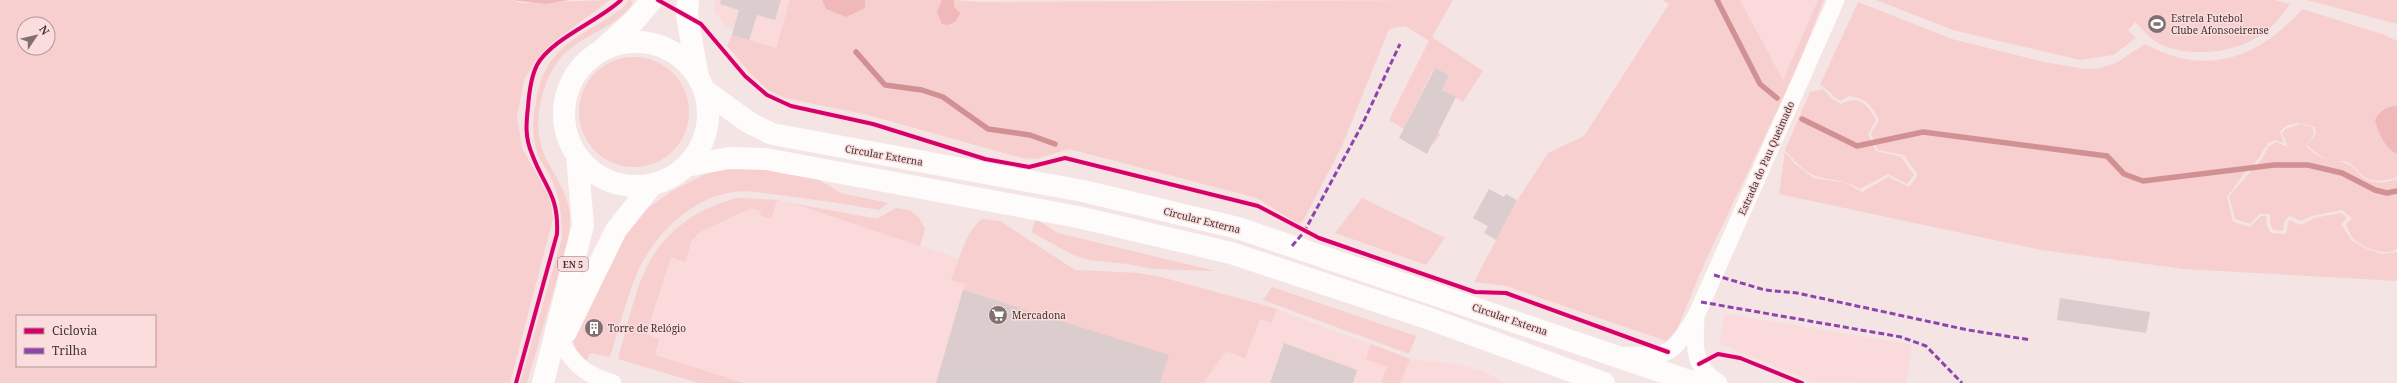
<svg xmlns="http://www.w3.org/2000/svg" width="2397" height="383" viewBox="0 0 2397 383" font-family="'Noto Serif',serif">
<rect width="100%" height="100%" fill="#f5e4e4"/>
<g fill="#fadada">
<polygon points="716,0 790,0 776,48 732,35 733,28 725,26 713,10"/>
<polygon points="1740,0 1818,0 1783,80"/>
<polygon points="736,198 778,200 877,219 896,208 911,210 919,217 925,229 920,246 960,259 976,224 982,219 1000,221 1075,270 1138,273 1161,277 1261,304 1410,359 1457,364 1485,372 1504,383 699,383 618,359 640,280 649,261 663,241 692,216 711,206"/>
<polygon points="1725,314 1912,345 1906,383 1813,382 1719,343"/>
</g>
<g fill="#f7cfcf" fill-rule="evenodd">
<path d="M 0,0 L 511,0 L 522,3 L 610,0 L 552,43 L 536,60 L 524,80 L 517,117 L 522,148 L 550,198 L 553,219 L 510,383 L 0,383 ZM 24,24 L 48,24 L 48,48 L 24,48 ZM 17,316 L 155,316 L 155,366 L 17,366 Z"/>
<path d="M 629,0 L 633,2 C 616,31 574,35 556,64 C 540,88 532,127 544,154 C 553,174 568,192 570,216 C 570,223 569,232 568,240 L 527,383 L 520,383 L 562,238 C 562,215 560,196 550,176 C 546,169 541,162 538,155 C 532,136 532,121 536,101 C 546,43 581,38 623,8 Z"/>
<polygon points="790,0 822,0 826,9 865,8 865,0 942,0 941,8 954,7 954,0 980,2 1453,0 1432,37 1483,71 1463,102 1442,90 1449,75 1434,68 1409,118 1441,134 1432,145 1390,121 1390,118 1429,41 1405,26 1389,29 1342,146 1303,221 1298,224 1257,198 1069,149 1036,159 1022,158 868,115 785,98 768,90 752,75 727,46 732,35 776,48"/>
<polygon points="1662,0 1740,0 1783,80 1818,0 1824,0 1795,73 1705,262 1677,329 1666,341 1506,286 1474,282 1515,204 1548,153 1584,136 1669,4"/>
<path d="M 1876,0 L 2274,0 L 2290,4 C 2282,16 2271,29 2258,37 C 2232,53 2188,58 2160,44 C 2151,40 2142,29 2135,22 L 2128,30 L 2136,38 L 2113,55 L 2080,60 L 1953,30 Z"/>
<polygon points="2307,0 2397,0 2397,24"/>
<path d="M 1858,2 L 1952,39 L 2044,62 L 2085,69 L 2100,68 L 2116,63 L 2145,44 C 2205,77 2259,59 2302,9 L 2385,35 L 2397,41 L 2397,177 C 2387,181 2373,183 2363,176 C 2357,171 2356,166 2347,162 C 2342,160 2336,162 2331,160 C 2322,158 2314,152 2307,145 L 2316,134 L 2315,127 C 2303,123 2288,120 2280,132 L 2284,143 L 2275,140 L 2267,144 L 2259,158 L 2243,175 L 2227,197 L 2233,222 L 2250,227 L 2261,216 L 2267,216 L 2266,224 L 2271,233 L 2286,234 L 2289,220 L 2301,225 L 2314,218 L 2341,213 L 2347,218 L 2341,224 L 2352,241 L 2367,249 L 2382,254 L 2397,252 L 2397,281 L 2184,269 L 2041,250 L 1779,194 L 1785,152 L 1795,164 L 1814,178 L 1846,183 L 1862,192 L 1888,177 L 1909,187 L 1918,175 L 1904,155 L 1878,150 L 1871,134 L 1879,120 C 1871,104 1867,99 1849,96 L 1841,101 C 1832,97 1829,89 1820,85 Z"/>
<circle cx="634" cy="112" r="55"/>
<path d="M 1823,89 L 1832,99 L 1841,104 C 1859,94 1868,105 1876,120 L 1868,134 L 1876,151 L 1901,157 L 1914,175 L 1907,184 L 1888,174 L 1860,189 C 1841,178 1835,182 1816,176 C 1804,172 1793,159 1785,150 L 1810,92 Z"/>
<path d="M 2300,124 L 2312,127 L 2314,134 L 2306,146 C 2323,164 2329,156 2347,164 C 2355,167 2356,171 2361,176 C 2371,185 2386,183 2397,179 L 2397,249 C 2386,257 2359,247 2352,237 C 2350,233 2348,228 2346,225 L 2352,218 L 2342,210 L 2312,216 L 2301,221 L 2289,216 L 2284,222 L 2283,231 L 2273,230 L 2270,223 L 2270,214 L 2260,214 L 2250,224 L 2235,219 L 2229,196 L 2262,159 L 2268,147 L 2276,142 L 2288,147 L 2282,133 L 2286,129 Z"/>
<path d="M 729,167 L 751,167 L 811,175 L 841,193 L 888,203 L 879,210 C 845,204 812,199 779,195 C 764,193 749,190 734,192 C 690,197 650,239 635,278 C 625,304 618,331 610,357 L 590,353 L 586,362 L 576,350 L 573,340 L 594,289 L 622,233 L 645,210 L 672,191 L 709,172 Z"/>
<path d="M 736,198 L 777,200 L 771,219 L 760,215 L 761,211 L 751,208 L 700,232 L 692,240 L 685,262 L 671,257 L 646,334 L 659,339 L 655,355 L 744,383 L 699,383 L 618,359 C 640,279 646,226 736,198 Z"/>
<polygon points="1362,198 1445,238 1426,265 1335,233"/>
<path d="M 795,204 L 877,219 L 896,208 C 912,210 918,214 925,229 L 920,246 Z"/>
<path d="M 982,219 L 1000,221 L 1075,270 L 1138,273 L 1161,277 L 1277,309 L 1271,323 L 1260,319 L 1245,358 L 1226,351 L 1203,383 L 1160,383 L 1169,356 L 963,290 L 965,284 L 951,280 C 959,262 965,231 982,219 Z"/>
<polygon points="1036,219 1058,233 1215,271 1154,269 1127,264 1089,260 1073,255 1031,232"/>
<polygon points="1272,287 1416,336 1409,354 1263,300"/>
<polygon points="1371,344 1410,359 1400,383 1381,383 1387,367 1366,359"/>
</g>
<g fill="#f0b8b9">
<polygon points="511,0 569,0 546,4"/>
<polygon points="822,0 865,0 865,8 846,17 826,9"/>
<polygon points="942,0 954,0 954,7 960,13 956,21 948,25 942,24 937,12"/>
<path d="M 2396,106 L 2397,107 L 2397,154 C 2384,148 2379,133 2375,120 C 2380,111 2385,107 2396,106 Z"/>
</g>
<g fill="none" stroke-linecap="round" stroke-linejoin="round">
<g stroke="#d19193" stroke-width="5.5">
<polyline points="1717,0 1760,84 1777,98"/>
<polyline points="856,52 885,85 922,90 943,97 988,129 1030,135 1055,144"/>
<polyline points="1802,119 1857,146 1923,132 2107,156 2124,174 2143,181 2274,165 2308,165 2342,173 2375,190 2387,193 2397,191"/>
</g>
</g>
<g fill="#dbcdcd">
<polygon points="721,0 781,0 775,20 757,15 749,40 732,35 739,10 720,4"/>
<polygon points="1435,68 1449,75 1442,90 1456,97 1427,154 1399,138"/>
<polygon points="1489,189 1504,197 1506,194 1517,200 1496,240 1484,233 1488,226 1473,218"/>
<polygon points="963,290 1169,355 1160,383 936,383"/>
<polygon points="2060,298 2150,312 2146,333 2057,320"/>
<polygon points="1284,343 1357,370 1353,383 1270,383"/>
</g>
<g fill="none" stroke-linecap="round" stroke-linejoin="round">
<g stroke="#fefbfb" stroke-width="17">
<path d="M 1696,316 C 1695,345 1691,366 1719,383"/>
<path d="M 561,342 C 575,366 586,375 613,383"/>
<path d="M 1628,355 C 1672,358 1674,351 1696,316 L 1836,0"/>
</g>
<g stroke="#fefbfb" stroke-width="22">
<polyline points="688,0 687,16 698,77"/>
<polyline points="604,48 635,20 652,0"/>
</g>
<g stroke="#fefbfb" stroke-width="22">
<circle cx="636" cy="114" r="72"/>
<polyline points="704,90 748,122 772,134 1083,191 1238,228 1695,383"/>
<polyline points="686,166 729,158 766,159 1078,217 1231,253 1430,319 1604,383"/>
<polyline points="566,332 616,230 652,185"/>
<polyline points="543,383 583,225 577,156"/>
</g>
<g stroke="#8e44ad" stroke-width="3" stroke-dasharray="6 3" stroke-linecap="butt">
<polyline points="1292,246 1304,232 1362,125 1400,44"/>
<polyline points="1714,275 1765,290 1797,293 1968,330 2031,340"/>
<polyline points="1701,302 1901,337 1926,346 1962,383"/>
</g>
<g stroke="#fcdddd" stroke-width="6">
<g id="cycleway">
<polyline points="658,0 701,24 745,76 767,95 791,106 873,124 985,159 1029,167 1065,158 1258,206 1319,238 1475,292 1506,293 1668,352"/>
<polyline points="1699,364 1718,354 1740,358 1802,383"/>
<path d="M 516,383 L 557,234 C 559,194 544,187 532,154 C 525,138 526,124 528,107 C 529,93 531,77 537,65 C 551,39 599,21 621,0"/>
</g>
</g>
<use href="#cycleway" stroke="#d6006c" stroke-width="4"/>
</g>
<defs>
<g id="stadium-disc" transform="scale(1)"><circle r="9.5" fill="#807070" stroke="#fcdddd"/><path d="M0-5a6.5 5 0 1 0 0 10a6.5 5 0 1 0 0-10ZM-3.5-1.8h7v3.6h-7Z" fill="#fff"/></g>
<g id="supermarket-disc" transform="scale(1)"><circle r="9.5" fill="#807070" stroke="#fcdddd"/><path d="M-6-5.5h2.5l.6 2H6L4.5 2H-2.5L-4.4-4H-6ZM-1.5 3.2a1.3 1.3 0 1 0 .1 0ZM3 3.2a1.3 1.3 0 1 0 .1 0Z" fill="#fff"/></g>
<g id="building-disc" transform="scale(1)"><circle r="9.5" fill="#807070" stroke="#fcdddd"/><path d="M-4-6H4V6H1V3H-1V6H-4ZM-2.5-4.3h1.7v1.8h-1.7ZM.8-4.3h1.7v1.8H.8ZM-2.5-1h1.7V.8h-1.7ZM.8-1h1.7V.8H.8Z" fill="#fff"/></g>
</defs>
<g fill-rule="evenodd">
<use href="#stadium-disc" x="2157" y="24"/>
<use href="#supermarket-disc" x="998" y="315"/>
<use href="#building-disc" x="594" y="328"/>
</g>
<g text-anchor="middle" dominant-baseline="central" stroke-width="3" stroke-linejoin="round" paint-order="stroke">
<rect fill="#fcdddd" stroke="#796565" stroke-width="1" x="558" y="257" width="30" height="14" rx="3"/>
<g font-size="9" font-weight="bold" fill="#413232">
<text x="573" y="264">EN 5</text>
</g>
<g font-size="10" fill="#413232" stroke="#fcdddd" text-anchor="start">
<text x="2171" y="18">Estrela Futebol<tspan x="2171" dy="12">Clube Afonsoeirense</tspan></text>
<text x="1012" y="315">Mercadona</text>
<text x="608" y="328">Torre de Relógio</text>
</g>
<g font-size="10" fill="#413232" stroke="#fcdddd">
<text transform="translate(884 155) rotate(10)">Circular Externa</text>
<text transform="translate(1766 158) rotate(-66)">Estrada do Pau Queimado</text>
<text transform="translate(1202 220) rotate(14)">Circular Externa</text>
<text transform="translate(1510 319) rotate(19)">Circular Externa</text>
</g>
</g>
<rect x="16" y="315" width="140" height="52" fill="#fcdddd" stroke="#b19999"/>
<rect x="24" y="328" width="20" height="6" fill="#d6006c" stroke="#b19999"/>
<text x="52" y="335" font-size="12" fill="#413232">Ciclovia</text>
<rect x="24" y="348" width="20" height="6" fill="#8e44ad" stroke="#b19999"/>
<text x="52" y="355" font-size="12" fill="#413232">Trilha</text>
<g transform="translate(36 36) rotate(55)"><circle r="19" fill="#fcdddd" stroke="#b19999"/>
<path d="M0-3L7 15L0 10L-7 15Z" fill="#807070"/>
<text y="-6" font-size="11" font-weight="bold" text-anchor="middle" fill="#413232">N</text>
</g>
</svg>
